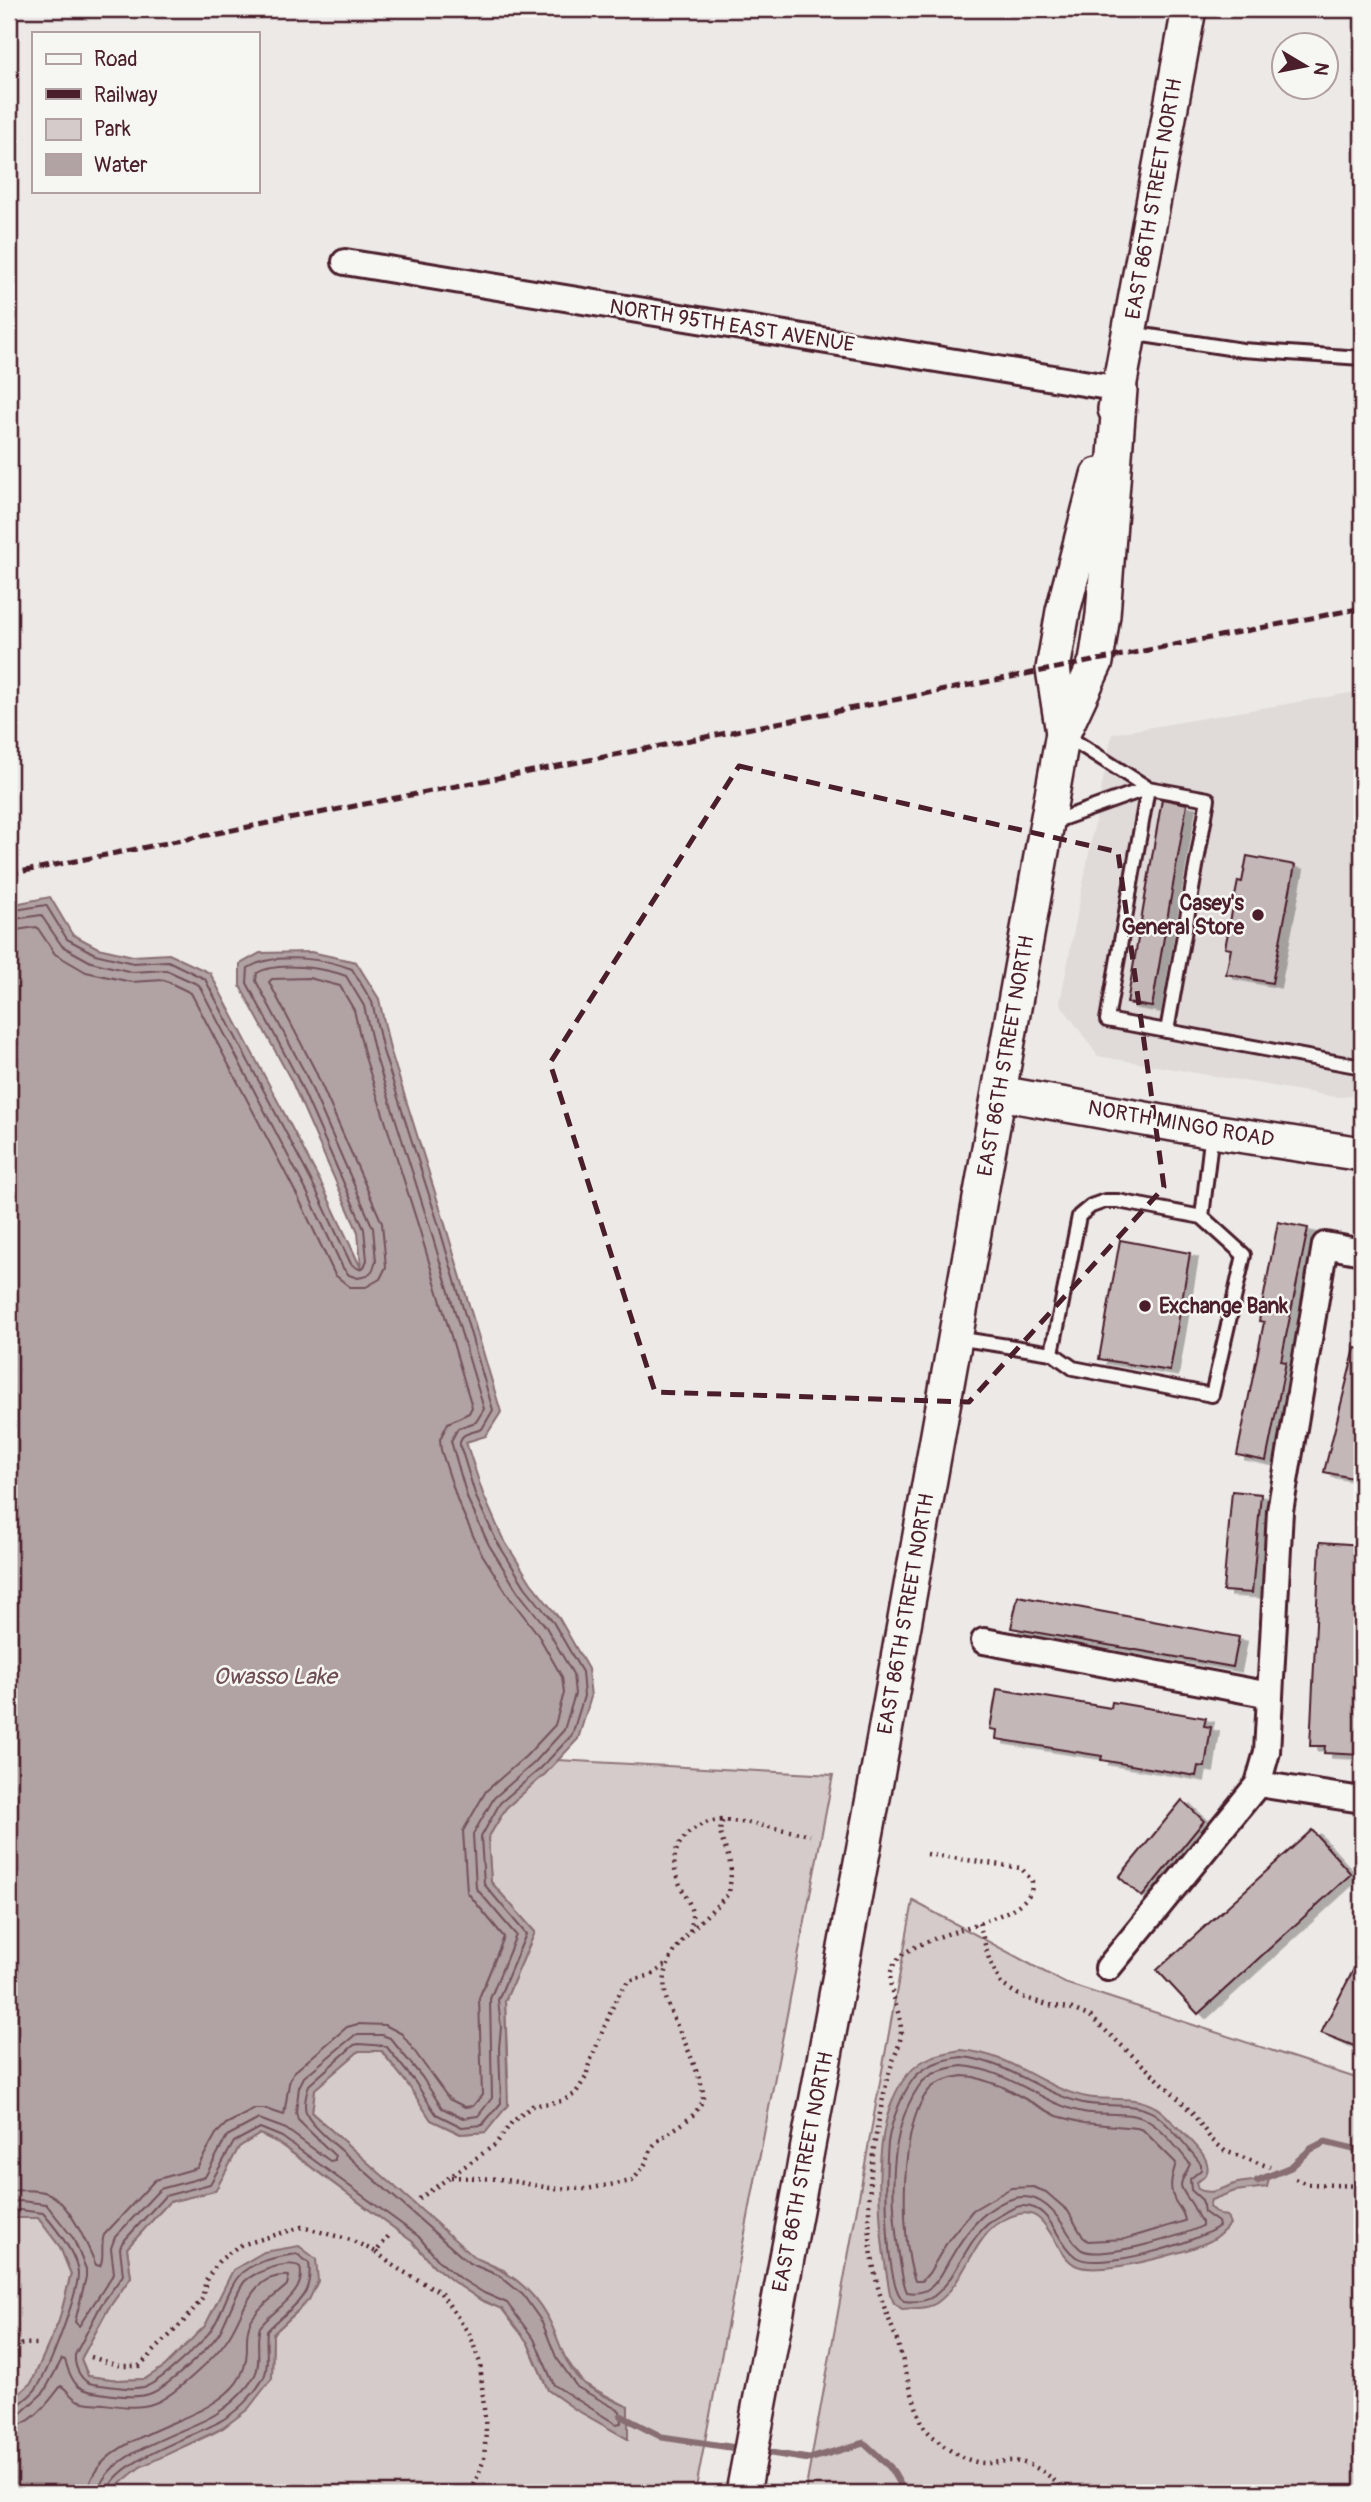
<svg xmlns="http://www.w3.org/2000/svg" width="1371" height="2502" viewBox="0 0 1371 2502" font-family="Pangolin,sans-serif">
<defs>
<filter id="shadow"><feDropShadow dx="8" dy="4.5" stdDeviation="0" flood-color="#0004"/></filter>
</defs>
<rect width="100%" height="100%" fill="#ece9e6"/>
<filter id="ink" filterUnits="userSpaceOnUse"><feTurbulence type="fractalNoise" baseFrequency=".0143" numOctaves="2"/><feDisplacementMap in="SourceGraphic" scale="14" xChannelSelector="R" yChannelSelector="G"/><feConvolveMatrix kernelMatrix="1 2 1 2 8 2 1 2 1" color-interpolation-filters="sRGB"/></filter>
<g filter="url(#ink)">
<polygon fill="#e0dad8" points="1362,691 1362,1095 1336,1097 1098,1056 1060,1003 1112,734"/>
<g fill="#d4cbca" stroke="#8f757a" stroke-width="2">
<path d="M 557,1760 L 833,1775 L 695,2493 L 113,2493 C 129,2460 191,2448 221,2429 C 238,2419 257,2393 272,2379 L 273,2334 L 296,2313 L 219,2300 L 205,2326 L 165,2366 L 145,2379 L 118,2380 L 88,2376 L 81,2359 L 108,2309 L 131,2277 L 127,2248 L 169,2202 L 215,2191 L 239,2147 L 260,2134 L 278,2143 L 413,2242 L 434,2266 L 454,2282 L 481,2300 L 502,2309 L 528,2343 L 548,2390 L 575,2409 L 628,2439 L 628,2407 L 583,2383 L 562,2353 L 548,2319 L 504,2270 L 474,2258 L 312,2113 L 315,2089 L 359,2051 L 381,2051 L 409,2086 L 431,2120 L 460,2134 L 486,2132 L 508,2077 L 505,2001 L 535,1932 L 491,1882 L 488,1838 L 506,1808 L 545,1774 Z"/>
<polygon points="913,1901 1065,1983 1362,2080 1362,2493 805,2493"/>
<polygon points="19,2216 38,2218 60,2247 71,2274 59,2321 32,2382 9,2403 9,2218"/>
</g>
<g fill="#b1a2a3" stroke="#886e73" stroke-width="2">
<path d="M 50,897 L 72,934 L 98,948 L 133,956 L 169,954 L 210,973 L 322,1185 L 361,1268 L 358,1232 L 291,1080 L 240,986 L 240,964 L 260,953 L 311,952 L 356,962 L 379,999 L 390,1049 L 444,1221 L 501,1412 L 486,1436 L 466,1442 L 483,1494 L 502,1537 L 531,1583 L 559,1618 L 588,1669 L 591,1697 L 578,1739 L 545,1774 L 506,1808 L 488,1838 L 491,1882 L 535,1932 L 505,2001 L 508,2105 L 486,2132 L 461,2134 L 431,2120 L 409,2086 L 382,2051 L 359,2051 L 315,2089 L 312,2113 L 474,2257 C 508,2272 529,2284 548,2318 C 560,2339 564,2369 585,2384 C 597,2394 614,2400 628,2407 L 628,2439 L 575,2409 L 548,2390 L 528,2343 L 502,2309 L 481,2300 L 454,2282 L 434,2266 L 413,2242 L 279,2143 L 260,2134 L 239,2147 L 215,2191 L 169,2202 L 127,2248 L 131,2277 L 108,2309 L 81,2359 L 88,2376 L 118,2380 L 145,2379 L 165,2366 L 205,2326 L 233,2270 L 264,2252 L 299,2246 L 316,2259 L 318,2281 L 309,2300 L 273,2334 L 272,2378 L 248,2409 L 223,2428 L 140,2467 L 117,2486 L 113,2493 L 9,2493 L 9,2403 L 32,2382 L 59,2321 L 71,2274 L 60,2247 L 38,2218 L 9,2218 L 9,2117 C 13,2108 11,2094 9,2084 L 9,905 Z"/>
<path d="M 961,2050 C 1013,2054 1041,2088 1087,2097 C 1109,2101 1134,2095 1155,2107 C 1163,2111 1169,2119 1175,2125 C 1188,2138 1227,2168 1196,2182 L 1198,2189 C 1212,2197 1225,2186 1238,2183 C 1248,2181 1259,2181 1269,2179 L 1267,2187 L 1235,2191 L 1211,2200 L 1209,2207 L 1220,2215 L 1227,2216 L 1230,2224 C 1224,2231 1218,2237 1210,2241 C 1186,2253 1098,2277 1075,2265 C 1054,2254 1049,2207 1019,2214 C 974,2223 970,2278 938,2302 C 929,2309 914,2308 902,2309 L 894,2303 L 890,2294 C 879,2234 862,2096 925,2060 C 936,2054 949,2052 961,2050 Z"/>
</g>
<g fill="none" stroke-linecap="round" stroke-linejoin="round">
<g stroke="#73535b" stroke-width="2">
<path d="M 9,911 L 46,905 L 67,939 L 95,954 L 133,963 L 168,961 L 205,979 L 315,1188 L 351,1264 L 359,1269 L 364,1267 L 367,1260 L 364,1229 L 297,1077 L 247,983 L 248,968 C 273,952 324,958 352,969 L 372,1002 L 383,1051 L 438,1223 L 493,1410 L 482,1429 C 473,1433 459,1432 460,1445 L 476,1497 L 496,1540 L 525,1587 L 553,1622 L 582,1672 L 584,1696 L 572,1735 L 540,1769 L 500,1803 L 481,1837 L 484,1884 L 526,1934 L 498,2000 L 501,2027 L 499,2048 L 501,2103 L 482,2125 L 462,2127 L 436,2114 L 415,2082 L 386,2046 L 359,2044 L 354,2045 L 309,2085 C 300,2113 306,2117 325,2136 L 469,2263 L 500,2276 L 523,2295 L 542,2322 L 556,2357 L 577,2387 L 620,2411 L 621,2423 L 616,2424 L 554,2385 L 534,2339 L 507,2303 L 484,2293 L 458,2277 L 439,2261 L 418,2236 L 282,2137 L 260,2128 L 234,2142 L 210,2184 L 165,2196 L 122,2243 L 120,2248 L 123,2275 L 101,2305 L 75,2355 C 74,2367 81,2382 93,2384 C 109,2386 131,2391 147,2386 C 161,2381 202,2343 211,2330 C 223,2314 226,2292 238,2277 C 249,2262 280,2256 297,2254 L 309,2263 C 314,2300 289,2307 267,2331 C 265,2345 270,2367 263,2379 C 253,2396 236,2413 217,2423 C 192,2437 111,2463 108,2493"/>
<path d="M 9,920 L 41,915 L 62,946 L 91,962 L 132,972 L 166,970 L 199,985 L 307,1192 L 343,1268 L 349,1275 L 358,1278 L 367,1276 L 373,1270 L 376,1261 L 373,1228 L 305,1073 L 256,981 L 257,973 C 277,961 325,968 346,976 L 364,1006 L 375,1054 L 429,1225 L 484,1409 L 476,1422 L 458,1428 L 451,1441 L 468,1500 L 489,1545 L 518,1592 L 546,1627 L 573,1674 L 575,1694 L 564,1730 L 534,1763 L 494,1798 L 473,1834 L 476,1888 L 516,1935 L 490,1999 L 492,2098 L 478,2116 L 463,2118 L 442,2108 L 422,2077 L 390,2038 L 382,2035 L 355,2035 L 304,2077 L 299,2087 L 296,2112 L 298,2120 L 335,2156 L 335,2160 L 330,2161 L 286,2129 L 259,2119 L 227,2136 L 205,2177 L 160,2189 L 115,2237 L 111,2248 L 114,2273 L 79,2326 L 75,2322 L 86,2277 L 86,2269 L 73,2238 L 46,2204 L 21,2201 L 9,2202"/>
<path d="M 9,931 L 37,927 L 55,954 L 86,972 L 131,982 L 164,980 L 191,993 L 298,1197 L 335,1275 L 350,1287 L 366,1287 L 380,1279 L 386,1267 L 382,1223 L 314,1068 L 269,982 L 272,979 L 309,978 L 340,986 L 354,1010 L 365,1057 L 419,1228 L 472,1407 L 469,1413 L 448,1423 L 440,1439 L 441,1450 L 458,1502 L 480,1551 L 510,1598 L 537,1633 L 562,1677 L 564,1693 L 555,1725 L 526,1756 L 486,1791 L 463,1831 L 467,1892 L 504,1937 L 479,1998 L 482,2095 L 473,2106 L 465,2107 L 449,2099 L 402,2034 L 385,2025 L 358,2024 L 347,2027 L 293,2073 L 289,2083 L 284,2115 L 266,2109 L 255,2109 L 226,2124 L 216,2134 L 197,2168 L 155,2180 L 104,2235 C 100,2245 105,2258 100,2266 L 96,2265 C 87,2244 69,2201 47,2193 C 36,2189 21,2190 9,2191"/>
<path d="M 962,2057 C 1007,2061 1040,2093 1083,2103 C 1105,2108 1132,2101 1153,2113 C 1168,2122 1190,2150 1201,2164 L 1201,2170 L 1190,2179 L 1191,2190 L 1202,2200 L 1204,2212 L 1218,2222 L 1219,2226 C 1199,2242 1098,2272 1076,2257 C 1055,2243 1053,2204 1021,2206 C 1013,2207 1008,2211 1001,2215 C 964,2235 962,2274 934,2296 C 926,2302 913,2302 904,2301 C 884,2286 885,2170 888,2143 C 891,2122 901,2095 914,2078 C 926,2064 944,2059 962,2057 Z"/>
<path d="M 962,2066 C 1007,2069 1040,2103 1083,2112 C 1104,2116 1130,2110 1148,2121 C 1162,2129 1180,2151 1190,2164 C 1181,2185 1175,2181 1191,2203 C 1196,2210 1196,2216 1202,2222 L 1202,2226 C 1184,2236 1101,2260 1082,2250 C 1076,2247 1073,2239 1069,2234 C 1057,2214 1041,2192 1015,2198 C 985,2205 964,2234 950,2259 C 944,2269 938,2283 928,2289 C 922,2293 913,2293 907,2292 C 902,2281 901,2267 899,2255 C 891,2203 887,2132 919,2086 C 929,2072 946,2068 962,2066 Z"/>
<path d="M 962,2076 L 974,2077 L 1001,2086 L 1057,2116 L 1084,2123 L 1137,2128 L 1143,2130 L 1176,2163 C 1172,2176 1168,2187 1175,2201 C 1180,2209 1184,2212 1185,2221 L 1125,2239 L 1088,2241 L 1083,2237 L 1068,2211 L 1046,2192 L 1033,2187 L 1011,2188 L 973,2210 L 949,2239 L 929,2273 L 922,2281 L 915,2281 C 900,2241 898,2118 932,2087 C 941,2080 951,2078 962,2076 Z"/>
<path d="M 9,2211 L 20,2210 L 43,2213 C 55,2227 77,2254 78,2273 C 79,2291 49,2370 38,2386 C 33,2394 18,2407 9,2408"/>
<path d="M 9,2416 L 20,2414 L 44,2392 L 62,2359 L 65,2360 C 73,2388 79,2391 106,2394 C 119,2396 137,2398 149,2394 C 166,2389 213,2345 221,2330 C 227,2318 238,2289 245,2281 C 255,2272 289,2259 300,2267 C 307,2294 274,2308 260,2327 C 255,2342 262,2362 255,2375 C 246,2391 231,2404 216,2414 C 188,2432 101,2454 99,2493"/>
<path d="M 9,2427 C 33,2426 48,2402 61,2386 C 67,2389 70,2396 77,2400 C 85,2404 95,2403 104,2404 C 118,2406 138,2409 152,2404 C 171,2399 214,2358 226,2341 C 245,2316 248,2273 289,2276 L 287,2285 C 276,2296 256,2308 250,2323 C 246,2332 247,2341 247,2350 C 246,2377 233,2391 210,2405 C 176,2426 90,2445 88,2493"/>
</g>
<g stroke="#886e73" stroke-width="7">
<polyline points="1257,2181 1291,2167 1311,2149 1325,2142 1362,2151"/>
<polyline points="621,2416 662,2437 743,2449"/>
<polyline points="758,2451 809,2459 864,2443 890,2467 905,2493"/>
</g>
</g>
<g fill="#c4b7b7" stroke="#4a1f2b" stroke-width="2" filter="url(#shadow)">
<polygon points="1162,799 1187,804 1152,1007 1127,1003"/>
<polygon points="1247,856 1295,865 1272,983 1226,974 1231,949 1225,948 1238,881 1242,882"/>
<polygon points="1278,1222 1308,1228 1281,1361 1286,1362 1266,1461 1237,1455 1264,1322 1259,1321"/>
<polygon points="1120,1240 1190,1253 1170,1371 1099,1359"/>
<polygon points="1355,1348 1362,1349 1362,1480 1324,1472"/>
<polygon points="1232,1491 1261,1494 1252,1593 1223,1591"/>
<polygon points="1320,1542 1362,1545 1362,1755 1324,1753 1325,1746 1310,1746"/>
<polygon points="1018,1596 1239,1637 1233,1667 1011,1628"/>
<polygon points="997,1689 1111,1708 1112,1702 1206,1718 1204,1726 1211,1727 1205,1767 1198,1766 1196,1776 1101,1760 1102,1756 996,1739 997,1730 990,1729"/>
<polygon points="1182,1800 1204,1821 1142,1897 1119,1877"/>
<polygon points="1312,1830 1351,1874 1198,2014 1157,1970"/>
<polygon points="1362,1953 1362,2049 1321,2033"/>
</g>
<g fill="none" stroke-linecap="round" stroke-linejoin="round">
<g stroke="#4a1f2b" stroke-width="18">
<g id="lane">
<polyline points="1130,333 1242,350 1362,358"/>
<polyline points="1065,735 1148,788 1208,799 1167,1031"/>
<polyline points="1148,788 1107,1020 1362,1067"/>
<polyline points="1050,823 1148,788"/>
<polygon points="1105,1201 1118,1201 1202,1217 1244,1255 1212,1395 1073,1368 1052,1353 1079,1216 1091,1206"/>
<polyline points="1202,1217 1212,1131"/>
<polyline points="956,1338 1052,1353"/>
</g>
</g>
<g stroke="#4a1f2b" stroke-width="30">
<g id="street">
<polyline points="345,262 1120,389"/>
<polyline points="984,1641 1270,1695"/>
<polyline points="1258,1784 1362,1800"/>
<polyline points="1108,1968 1258,1784 1267,1752 1280,1511 1325,1245 1362,1252"/>
</g>
</g>
<g stroke="#4a1f2b" stroke-width="38">
<g id="secondary">
<polyline points="1115,409 1189,9"/>
<polyline points="1063,733 1053,669 1063,611 1098,475"/>
<polyline points="1000,1093 1212,1131 1362,1154"/>
<polyline points="743,2493 876,1782 1063,733 1096,662 1103,615 1120,389"/>
</g>
</g>
<g stroke="#4a1f2b" stroke-width="4.5" stroke-dasharray="2 5" stroke-linecap="butt">
<path d="M 927,1854 L 1021,1868 L 1032,1881 C 1032,1884 1032,1888 1031,1891 C 1018,1922 928,1931 900,1957 C 877,1978 902,2006 901,2032 C 901,2044 894,2056 891,2067 C 886,2084 882,2101 879,2119 C 868,2174 864,2232 878,2287 C 883,2308 893,2327 899,2347 C 904,2364 917,2417 925,2428 C 939,2445 965,2464 988,2463 C 999,2463 1009,2459 1020,2462 C 1040,2466 1054,2480 1068,2493"/>
<polyline points="979,1923 989,1959 1001,1984 1022,1997 1048,2005 1070,2008 1091,2017 1175,2095 1193,2114 1211,2139 1225,2151 1270,2167"/>
<path d="M 690,1931 C 698,1906 682,1896 676,1874 C 667,1843 696,1820 723,1820"/>
<path d="M 451,2177 L 500,2179 L 550,2188 L 586,2189 L 632,2181 C 636,2176 642,2170 645,2164 C 649,2158 649,2150 654,2145 C 668,2129 698,2121 703,2097 C 704,2086 695,2068 691,2057 C 685,2040 666,2007 665,1992 C 659,1949 704,1921 729,1893 C 730,1883 732,1874 730,1864 C 728,1849 715,1835 723,1820 L 749,1823 L 810,1835"/>
<polyline points="1295,2179 1307,2184 1362,2186"/>
<polyline points="419,2199 496,2144 512,2122 532,2106 562,2101 575,2094 586,2077 589,2064 616,1999 628,1981 652,1975 668,1963"/>
<polyline points="376,2252 395,2267 440,2292 470,2335 480,2363 486,2431 484,2459 471,2493"/>
<path d="M 9,2352 C 15,2342 28,2344 38,2344"/>
<polyline points="91,2357 120,2366 139,2366 185,2320 202,2299 206,2280 219,2261 238,2246 302,2227 351,2240 376,2252 391,2233"/>
</g>
<use href="#lane" stroke="#f6f6f2" stroke-width="12"/>
<use href="#street" stroke="#f6f6f2" stroke-width="24"/>
<use href="#secondary" stroke="#f6f6f2" stroke-width="33"/>
<polyline stroke="#4a1f2b" stroke-width="5" stroke-dasharray="10 5" stroke-linecap="butt" points="9,874 1362,608"/>
</g>
</g>
<path fill="none" stroke="#4a1f2b" stroke-width="5" stroke-dasharray="14 9" stroke-linejoin="round" d="M 739,766 L 1118,852 L 1164,1187 L 969,1402 L 655,1392 L 550,1063 Z"/>
<g fill="#4a1f2b" stroke="#f6f6f2" stroke-width="2.5">
<circle cx="1258" cy="915" r="7"/>
<circle cx="1145" cy="1306" r="7"/>
</g>
<g text-anchor="middle" dominant-baseline="central" stroke-width="5" stroke-linejoin="round" paint-order="stroke">
<g font-size="21" fill="#4a1f2b" stroke="#f6f6f2">
<text transform="translate(1154 199) rotate(-80)">EAST 86TH STREET NORTH</text>
<text transform="translate(732 326) rotate(9)">NORTH 95TH EAST AVENUE</text>
<text transform="translate(1006 1056) rotate(-80)">EAST 86TH STREET NORTH</text>
<text transform="translate(1181 1124) rotate(10)">NORTH MINGO ROAD</text>
<text transform="translate(906 1614) rotate(-80)">EAST 86TH STREET NORTH</text>
<text transform="translate(803 2172) rotate(-79)">EAST 86TH STREET NORTH</text>
</g>
<g font-size="21" font-weight="bold" fill="#4a1f2b" stroke="#f6f6f2" text-anchor="end">
<text x="1244" y="903">Casey's<tspan x="1244" dy="24">General Store</tspan></text>
<text x="1159" y="1306" text-anchor="start">Exchange Bank</text>
</g>
<g font-size="23" font-style="italic" fill="#6e4d55" stroke="#f6f6f2">
<text x="275" y="1676">Owasso Lake</text>
</g>
</g>
<rect width="1371" height="2502" fill="none" stroke="#f6f6f2" stroke-width="35"/>
<rect x="18" y="18" width="1336" height="2467" fill="none" stroke="#4a1f2b" stroke-width="2.5" filter="url(#ink)"/>
<rect x="32" y="32" width="228" height="161" fill="#f6f6f2" stroke="#b1a0a2" stroke-width="2"/>
<rect x="46" y="54" width="35" height="10" fill="#f6f6f2" stroke="#b1a0a2" stroke-width="2"/>
<text x="94" y="66" font-size="21" fill="#4a1f2b">Road</text>
<rect x="46" y="89" width="35" height="10" fill="#4a1f2b" stroke="#b1a0a2" stroke-width="2"/>
<text x="94" y="102" font-size="21" fill="#4a1f2b">Railway</text>
<rect x="46" y="119" width="35" height="21" fill="#d4cbca" stroke="#b1a0a2" stroke-width="2"/>
<text x="94" y="136" font-size="21" fill="#4a1f2b">Park</text>
<rect x="46" y="154" width="35" height="21" fill="#b1a2a3" stroke="#b1a0a2" stroke-width="2"/>
<text x="94" y="172" font-size="21" fill="#4a1f2b">Water</text>
<g transform="translate(1305 66) rotate(100)"><circle r="33" fill="#f6f6f2" stroke="#b1a0a2" stroke-width="2"/>
<path d="M0-5L12 26L0 18L-12 26Z" fill="#4a1f2b"/>
<text y="-10" font-size="19" font-weight="bold" text-anchor="middle" fill="#4a1f2b">N</text>
</g>
</svg>
